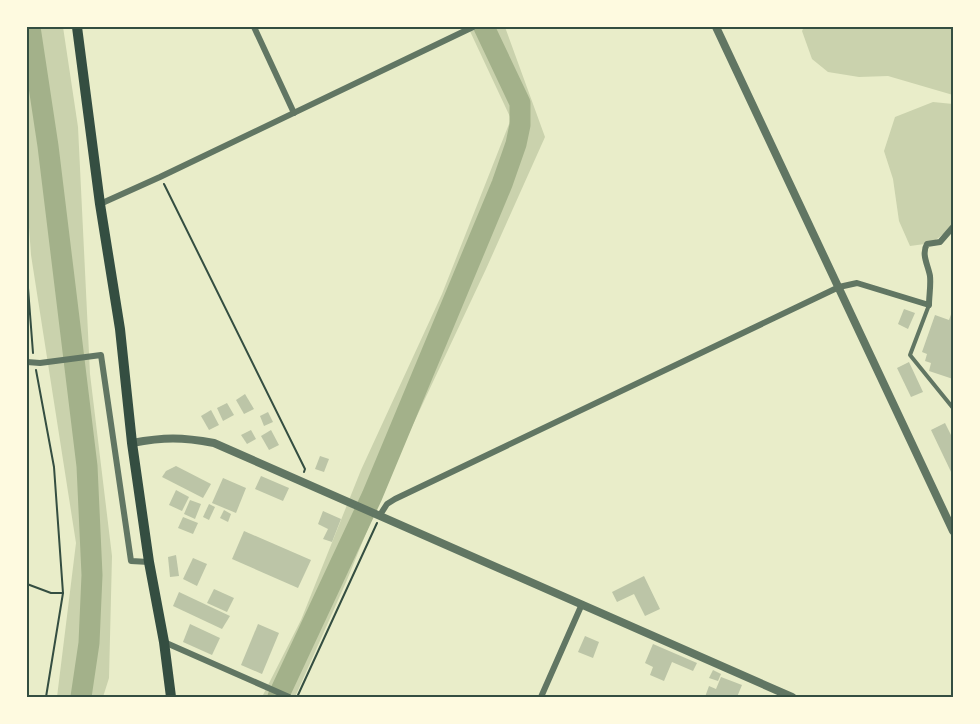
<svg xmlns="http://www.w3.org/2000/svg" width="980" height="724" viewBox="0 0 980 724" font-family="Mulish,sans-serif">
<rect width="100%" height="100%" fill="#e9edc9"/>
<g fill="#cad2ad">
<polygon points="27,27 63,27 78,127 90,374 112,556 109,678 103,697 57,697 76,543 31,255 27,199"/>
<polygon points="468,27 505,27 545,137 486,269 393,467 347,580 295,697 262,697 301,620 361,470 442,294 511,119"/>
<polygon points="804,27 953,27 953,95 888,76 859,77 828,72 812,59 802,31"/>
<polygon points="933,102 953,104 953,226 932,243 910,246 899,221 893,179 884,151 895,117"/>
</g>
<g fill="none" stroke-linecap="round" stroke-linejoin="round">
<g stroke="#a3b18a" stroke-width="21">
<polyline points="30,27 48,146 87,466 92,575 89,643 81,697"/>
<polyline points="278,697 372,496 502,184 516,144 520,125 520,103 484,27"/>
</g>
</g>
<g fill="#bcc5a7">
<polygon points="904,309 915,313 908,329 898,324"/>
<polygon points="953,309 953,379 929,371 931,363 925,361 927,354 922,352 935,315 949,320"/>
<polygon points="909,362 923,392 911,397 897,368"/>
<polygon points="245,394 254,409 244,414 236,400"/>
<polygon points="227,403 234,415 223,421 217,408"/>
<polygon points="211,410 219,425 209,430 201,416"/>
<polygon points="268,412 273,422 264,426 260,416"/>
<polygon points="945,423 953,439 953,476 931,430"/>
<polygon points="251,430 256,439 247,444 241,435"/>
<polygon points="271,430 279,445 269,450 261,436"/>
<polygon points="320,456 329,459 324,472 315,469"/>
<polygon points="176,466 211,484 203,498 162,477 166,471"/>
<polygon points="261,476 289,488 283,501 255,489"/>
<polygon points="223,478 246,488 236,513 212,503"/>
<polygon points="176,490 189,497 182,511 169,505"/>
<polygon points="190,500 201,504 195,519 184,514"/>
<polygon points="209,504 215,507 209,520 203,517"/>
<polygon points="224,510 231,514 228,522 220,518"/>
<polygon points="323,511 341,519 332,542 323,539 328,529 318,524"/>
<polygon points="183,517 198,523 193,534 178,528"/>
<polygon points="244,531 311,560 298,588 232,559"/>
<polygon points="176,555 179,576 170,577 168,557"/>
<polygon points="193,558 207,564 197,586 183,579"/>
<polygon points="644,576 660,609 645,616 634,594 617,602 612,592"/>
<polygon points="214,589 234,598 227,612 207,603"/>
<polygon points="179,592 230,616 222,629 173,606"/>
<polygon points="190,624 220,638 212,655 183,642"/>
<polygon points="258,624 279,633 262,674 241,665"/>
<polygon points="585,636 599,642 593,658 578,652"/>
<polygon points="653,644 697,663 693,671 672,662 664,681 650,675 653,667 645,663"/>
<polygon points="713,670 721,674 718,681 709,678"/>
<polygon points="721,677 742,685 737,697 731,695 730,697 705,697 709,686 716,689"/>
</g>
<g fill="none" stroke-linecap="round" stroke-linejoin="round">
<g stroke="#344e41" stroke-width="2">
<polyline points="164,184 305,469 304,472"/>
<polyline points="27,275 33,353"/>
<polyline points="36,370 54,467 63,593 46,697"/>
<polyline points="27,584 51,593 63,593"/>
<polyline points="298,695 377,523"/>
</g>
<polyline stroke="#617663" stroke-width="4" points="929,305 910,355 953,408"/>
<g stroke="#617663" stroke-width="6">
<polyline points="254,27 294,113"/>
<polyline points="100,204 160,177 473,27"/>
<polyline points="27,362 40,363 101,355 131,561 149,562"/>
<path d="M 380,515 L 387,504 L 395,499 L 839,287 L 857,283 L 929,305 C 929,296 931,286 930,276 C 928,265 921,254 927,244 L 940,242 L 953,227"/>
<polyline points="164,642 289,697"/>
<polyline points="541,697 582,604"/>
</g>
<g stroke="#617663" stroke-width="8">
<polyline points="716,27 953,531"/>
<path d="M 132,443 C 164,437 182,437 214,443 L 792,697"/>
</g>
<polyline stroke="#344e41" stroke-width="10" points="77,27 100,204 120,329 132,443 149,562 164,642 171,697"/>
</g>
<rect width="980" height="724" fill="none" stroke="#fefae0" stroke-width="57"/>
<rect x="28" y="28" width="924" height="668" fill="none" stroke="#344e41" stroke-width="2"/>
</svg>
